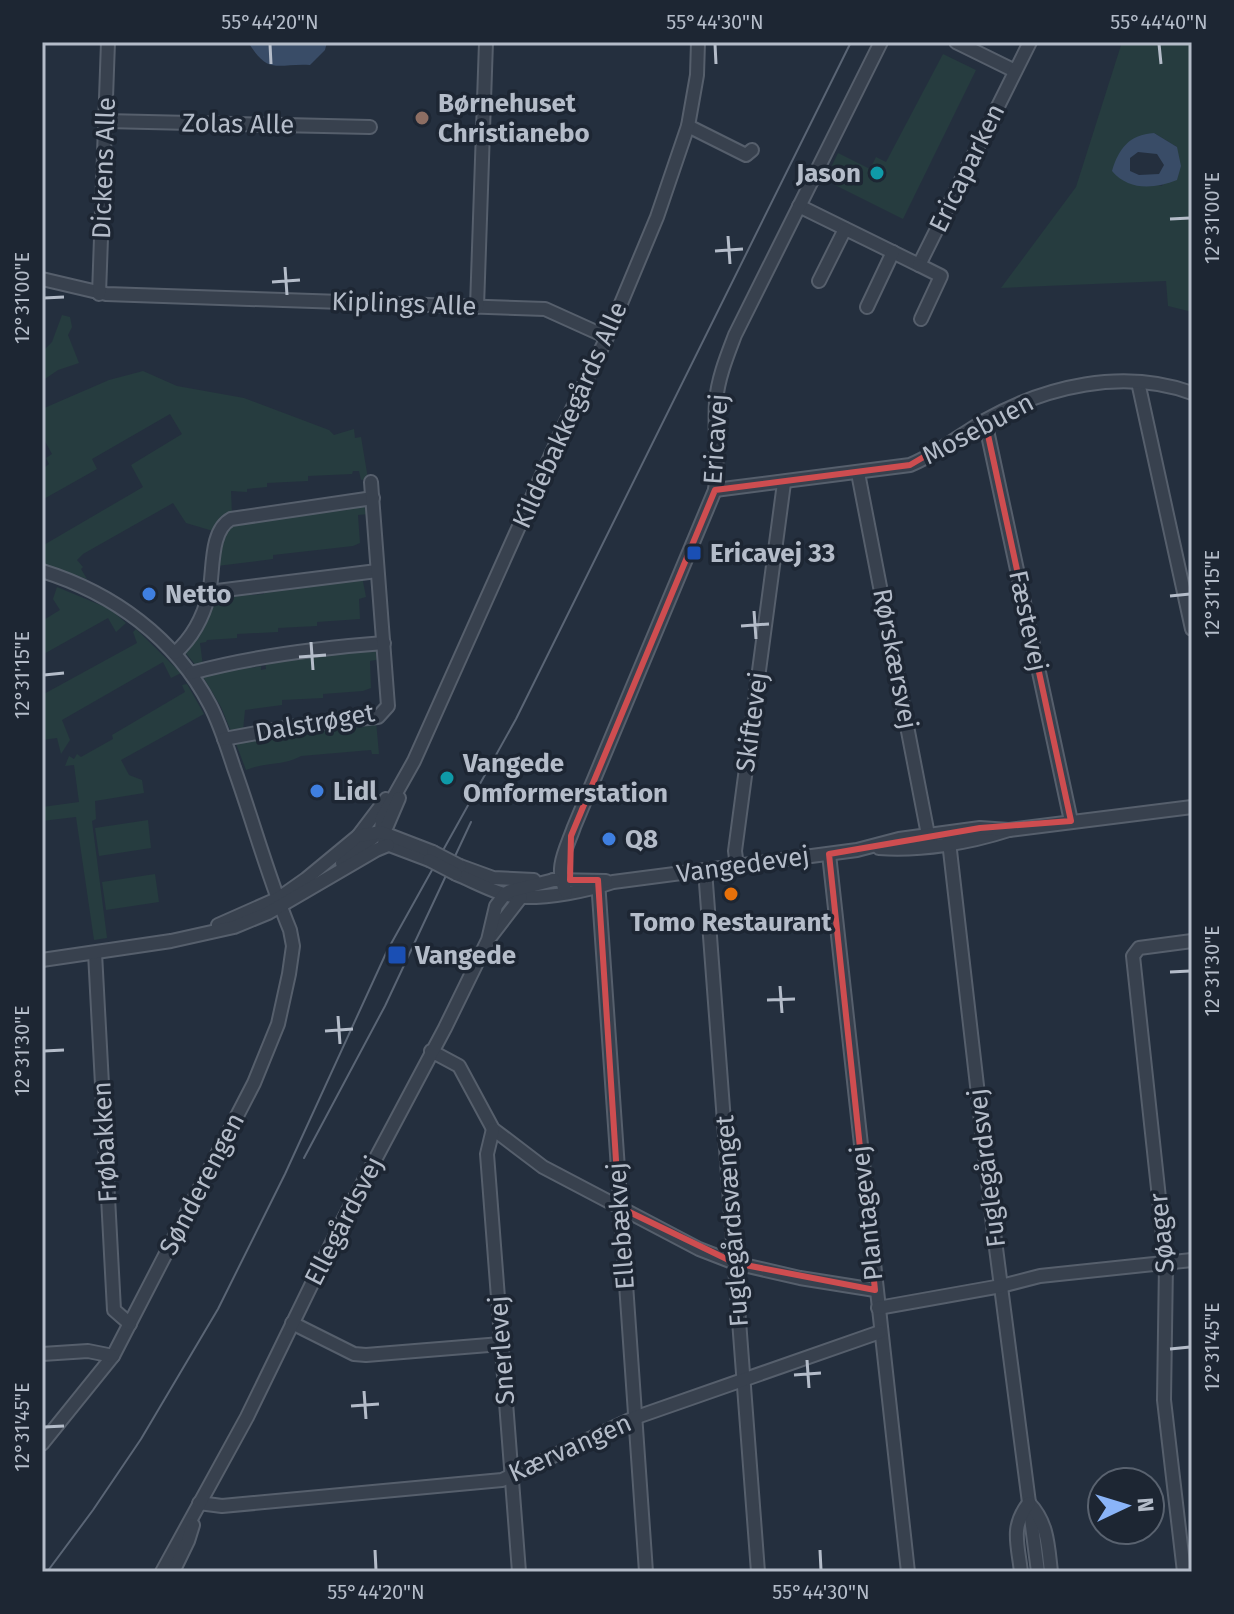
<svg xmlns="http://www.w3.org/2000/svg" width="1234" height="1614" viewBox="0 0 1234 1614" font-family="'Fira Sans',sans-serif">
<rect width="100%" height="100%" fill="#242f3e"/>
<g fill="#263c3f" fill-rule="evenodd">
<path d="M 1122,42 L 1192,42 L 1192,312 L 1168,306 L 1166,281 L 1001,288 L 1076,187 ZM 1154,133 L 1177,147 L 1162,186 L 1112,171 Z"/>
<polygon points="943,54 976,70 903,219 825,180 838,153 870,169 876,157 886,162"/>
<polygon points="62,315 70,317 72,327 68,335 79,363 58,370 42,381 42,352 52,342"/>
<path d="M 143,371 L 177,386 L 244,398 L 329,430 L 334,435 L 354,429 L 355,438 L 361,437 L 368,479 L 361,480 L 359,471 L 353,471 L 352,474 L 308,476 L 308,481 L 267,483 L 267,487 L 247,489 L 247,492 L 231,491 L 232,514 C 222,516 216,522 213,531 L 186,523 L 173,503 L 83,554 L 77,560 L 83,567 L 81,569 L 87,579 L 42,564 L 42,546 L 143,487 L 131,465 L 182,434 L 170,414 L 92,459 L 97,469 L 42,500 L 42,469 L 49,464 L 46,458 L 52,454 L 42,436 L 42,409 L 109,380 Z"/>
<polygon points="362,503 364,506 369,505 370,514 358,515 360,543 353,546 273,555 273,559 217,566 222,530 227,524 322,511 347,510 347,506"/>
<polygon points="362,576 366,597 359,599 360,619 317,622 317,626 278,628 278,632 237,634 237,638 207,640 206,642 200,643 203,666 198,668 184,651 214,597 251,591 252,595 264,594 264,589"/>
<polygon points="57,587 110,609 126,623 116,632 108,618 42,655 42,621 60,610 53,599"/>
<polygon points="136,629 181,673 171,678 163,662 62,720 70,740 61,754 57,738 42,740 42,695 137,643 133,632"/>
<polygon points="378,649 381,659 370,661 371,688 363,691 323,694 323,698 282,700 282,705 245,710 243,731 232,734 221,707 202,675 251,664 252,668 261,666 261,670 266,669 265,662"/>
<polygon points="187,684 204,714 121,760 129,775 142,780 144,793 95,801 96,819 92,821 107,938 94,940 76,817 42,821 42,807 79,802 74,765 65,766 69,756 74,759 77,754 81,757 113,739 112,735 185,692 182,685"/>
<path d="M 376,721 L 379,754 L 372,754 L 371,750 L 301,756 C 284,766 264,762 246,770 L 235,741 L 259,736 L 261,740 L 298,735 L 298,730 L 306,728 L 307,733 L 364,727 L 365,722 Z"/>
<polygon points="148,820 151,848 99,856 95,828"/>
<polygon points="155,874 159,902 106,910 102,882"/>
</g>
<g fill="#394c67" fill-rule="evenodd">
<path d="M 248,42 L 327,42 L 325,50 L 310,65 C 277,63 269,76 248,42 Z"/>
<path d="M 1154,133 L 1177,147 L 1181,166 L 1177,180 C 1154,189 1129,191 1112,171 C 1119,148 1129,135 1154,133 ZM 1138,152 L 1157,154 L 1164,165 L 1159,174 L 1139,175 L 1130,171 L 1130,158 Z"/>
</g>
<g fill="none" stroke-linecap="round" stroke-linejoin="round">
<g stroke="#565f6c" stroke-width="16">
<g id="minor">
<polyline points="956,42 1015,71"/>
<polyline points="105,121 370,127"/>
<polyline points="688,126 746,155 752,150"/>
<polyline points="799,206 919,265 1030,42"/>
<polyline points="919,265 941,276 921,319"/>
<polyline points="42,279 106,294 545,309 607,337"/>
<polyline points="819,281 845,229"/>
<polyline points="99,294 108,42"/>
<polyline points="477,307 486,42"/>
<polyline points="867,307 893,252"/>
<polyline points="1138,382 1192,629"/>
<polyline points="985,421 1071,821"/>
<polyline points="858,473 930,845"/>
<path d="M 715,490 L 910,465 C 937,454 959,436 984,421 C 1046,386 1123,368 1192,393"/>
<path d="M 42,571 C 113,593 175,638 210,705 C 220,724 227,747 234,768 C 253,821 268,877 290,930 L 293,946 L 289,974 L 278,1024 L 254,1083 L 113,1356 L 42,1444"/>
<polyline points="209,592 377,571"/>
<path d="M 175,653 C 193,637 203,618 209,594 C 214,572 209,531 231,519 L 373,498"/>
<path d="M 191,673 C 253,656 319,648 384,643"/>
<polyline points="224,739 307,724 378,717 388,706 371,482"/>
<polyline points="948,833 993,1225 1038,1572"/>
<polyline points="358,836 386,799"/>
<polyline points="384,843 429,860"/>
<polyline points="388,845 381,832 382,818 414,761 563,428 607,337 657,217 688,126 697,75 698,42"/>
<path d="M 879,848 C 921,851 969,843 1009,830 L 1192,807"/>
<polyline points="829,854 908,1572"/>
<polyline points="342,863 387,826 399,798"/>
<polyline points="460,866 493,878 534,880"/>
<polyline points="737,866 735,851 784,483"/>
<polyline points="705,870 758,1572"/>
<path d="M 456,874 C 476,882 499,896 521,897 C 549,898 587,891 613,882 L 857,850 L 899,839 L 980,828 L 1009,830"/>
<polyline points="553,880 606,881"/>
<polyline points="598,881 646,1572"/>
<path d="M 566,892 C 554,868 566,850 574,827 L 715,490 C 719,460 714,431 716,401 C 718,378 727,356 735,335 L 881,42"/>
<polyline points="218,925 279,898 306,879 358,836 381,832 433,852"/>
<polyline points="491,936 521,897"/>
<polyline points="95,953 114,1310 130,1324"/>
<polyline points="42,960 171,941 234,927 268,913 376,850 388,845"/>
<polyline points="431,1051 459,1066 493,1129 543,1167 699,1249 735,1263 800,1278 875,1290"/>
<polyline points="493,1129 487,1154 519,1572"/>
<polyline points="878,1308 1001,1286 1040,1276 1192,1260"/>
<polyline points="292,1323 354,1354 366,1355 501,1344"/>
<polyline points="42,1354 88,1351 113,1356"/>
<polyline points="199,1503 222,1506 502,1480 634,1418 880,1332"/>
<path d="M 1029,1503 C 1048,1523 1048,1546 1051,1572"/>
<polyline points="162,1572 247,1417 342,1222 445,1028 488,940 496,906 505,894 510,891 554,880"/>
<polyline points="173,1572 188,1541 193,1525"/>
<path d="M 1021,1572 C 1018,1544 1010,1527 1029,1503"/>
<polyline points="1184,1572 1164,1400 1166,1263 1133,956 1139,948 1192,941"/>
</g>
</g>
<use href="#minor" stroke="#38414e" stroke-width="12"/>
<g stroke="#5a6575" stroke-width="2">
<polyline points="304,1158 385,1006 471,822"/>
<polyline points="47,1572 93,1510 141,1439 218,1309 285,1174 387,951 516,719 851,42"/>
</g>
<g stroke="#565f6c" stroke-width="16" stroke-linecap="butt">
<g id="minor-bridge">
<polyline points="433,852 460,866"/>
<polyline points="429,860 456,874"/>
</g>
</g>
<use href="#minor-bridge" stroke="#38414e" stroke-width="12"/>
</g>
<path fill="none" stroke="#ce4d50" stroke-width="6" stroke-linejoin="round" d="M 985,421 L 1071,821 L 980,828 L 829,854 L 875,1290 L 735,1263 L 619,1207 L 598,880 L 570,880 L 571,836 L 715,490 L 910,465 Z"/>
<path fill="none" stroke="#b4bcc9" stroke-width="3" d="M 270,44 L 271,64M 715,44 L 716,64M 1159,44 L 1161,64M 1170,219 L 1190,218M 728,236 L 730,264M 715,251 L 743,249M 285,267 L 287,295M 272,282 L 300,280M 44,298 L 64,297M 1170,596 L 1190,594M 754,611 L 756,639M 741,626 L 769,624M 311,642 L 313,670M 299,657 L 326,655M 44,675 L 64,673M 1170,972 L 1190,971M 780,986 L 782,1013M 767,1000 L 795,999M 338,1016 L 340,1044M 325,1031 L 353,1029M 44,1051 L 64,1050M 1170,1349 L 1190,1347M 807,1360 L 809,1388M 794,1375 L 821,1373M 364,1391 L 366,1419M 351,1406 L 379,1404M 44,1427 L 64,1426M 375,1550 L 376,1570M 820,1550 L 821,1570"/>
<circle fill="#8d6e63" stroke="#1d2633" stroke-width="3" cx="422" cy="118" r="8"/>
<g fill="#0f9aa8" stroke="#1d2633" stroke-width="3">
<circle cx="877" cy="173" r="8"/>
<circle cx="447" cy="778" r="8"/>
</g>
<g fill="#1a4fb4" stroke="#1d2633" stroke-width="3">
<rect x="686" y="545" width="16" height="16" rx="4"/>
<rect x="387" y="945" width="20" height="20" rx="4"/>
</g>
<g fill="#3f7fe0" stroke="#1d2633" stroke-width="3">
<circle cx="149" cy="594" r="8"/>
<circle cx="317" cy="791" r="8"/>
<circle cx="609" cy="839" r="8"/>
</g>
<circle fill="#e8710a" stroke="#1d2633" stroke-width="3" cx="731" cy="894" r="8"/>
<g text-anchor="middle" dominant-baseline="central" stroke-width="7" stroke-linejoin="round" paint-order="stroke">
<g font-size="26" font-weight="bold" fill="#b4bcc9" stroke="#1d2633" text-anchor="start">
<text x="438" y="103">Børnehuset<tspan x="438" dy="30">Christianebo</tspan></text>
<text x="861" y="173" text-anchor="end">Jason</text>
<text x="710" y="553">Ericavej 33</text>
<text x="165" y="594">Netto</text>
<text x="463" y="763">Vangede<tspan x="463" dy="30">Omformerstation</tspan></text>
<text x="333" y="791">Lidl</text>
<text x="625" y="839">Q8</text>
<text x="731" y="922" text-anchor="middle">Tomo Restaurant</text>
<text x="415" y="955">Vangede</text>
</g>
<g font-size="26" fill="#b4bcc9" stroke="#1d2633">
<text transform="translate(238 124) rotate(1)">Zolas Alle</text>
<text transform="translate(104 168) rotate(-88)">Dickens Alle</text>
<text transform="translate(967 168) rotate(-64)">Ericaparken</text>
<text transform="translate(404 304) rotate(2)">Kiplings Alle</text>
<text transform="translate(570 415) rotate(-66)">Kildebakkegårds Alle</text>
<text transform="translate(978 429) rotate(-28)">Mosebuen</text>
<text transform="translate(716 439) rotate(-86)">Ericavej</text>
<text transform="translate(1028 621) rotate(78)">Fæstevej</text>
<text transform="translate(895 659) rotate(79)">Rørskærsvej</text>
<text transform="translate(752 722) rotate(-82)">Skiftevej</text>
<text transform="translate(315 723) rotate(-10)">Dalstrøget</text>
<text transform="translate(743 865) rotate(-8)">Vangedevej</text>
<text transform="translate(105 1142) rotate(-93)">Frøbakken</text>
<text transform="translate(987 1168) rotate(-97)">Fuglegårdsvej</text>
<text transform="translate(202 1184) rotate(-63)">Sønderengen</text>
<text transform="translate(867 1213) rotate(-96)">Plantagevej</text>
<text transform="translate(344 1221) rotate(-63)">Ellegårdsvej</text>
<text transform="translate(732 1221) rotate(-94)">Fuglegårdsvænget</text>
<text transform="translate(621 1226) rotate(-94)">Ellebækvej</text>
<text transform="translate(1162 1233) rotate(-95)">Søager</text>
<text transform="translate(502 1350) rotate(-94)">Snerlevej</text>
<text transform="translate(570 1448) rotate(-24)">Kærvangen</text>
</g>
</g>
<rect width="1234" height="1614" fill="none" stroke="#1d2633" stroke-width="88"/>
<g transform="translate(1126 1506) rotate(86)"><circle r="38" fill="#1d2633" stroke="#59626f" stroke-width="2"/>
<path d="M0-6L14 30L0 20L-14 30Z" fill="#8ab4f8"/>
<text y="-12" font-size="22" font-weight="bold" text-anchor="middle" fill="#b4bcc9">N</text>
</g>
<rect x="44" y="44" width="1146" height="1526" fill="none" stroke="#b4bcc9" stroke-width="3"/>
<g font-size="20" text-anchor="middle" fill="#b4bcc9">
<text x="270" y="29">55°44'20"N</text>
<text x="715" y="29">55°44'30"N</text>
<text x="1159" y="29">55°44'40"N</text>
<text transform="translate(1212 218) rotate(-90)" y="7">12°31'00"E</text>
<text transform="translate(22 298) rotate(-90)" y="7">12°31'00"E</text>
<text transform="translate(1212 594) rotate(-90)" y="7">12°31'15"E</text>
<text transform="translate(22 675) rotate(-90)" y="7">12°31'15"E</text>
<text transform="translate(1212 971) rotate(-90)" y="7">12°31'30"E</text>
<text transform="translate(22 1051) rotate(-90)" y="7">12°31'30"E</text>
<text transform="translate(1212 1347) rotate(-90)" y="7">12°31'45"E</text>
<text transform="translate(22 1427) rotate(-90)" y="7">12°31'45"E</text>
<text x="376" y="1599">55°44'20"N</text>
<text x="821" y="1599">55°44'30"N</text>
</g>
</svg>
